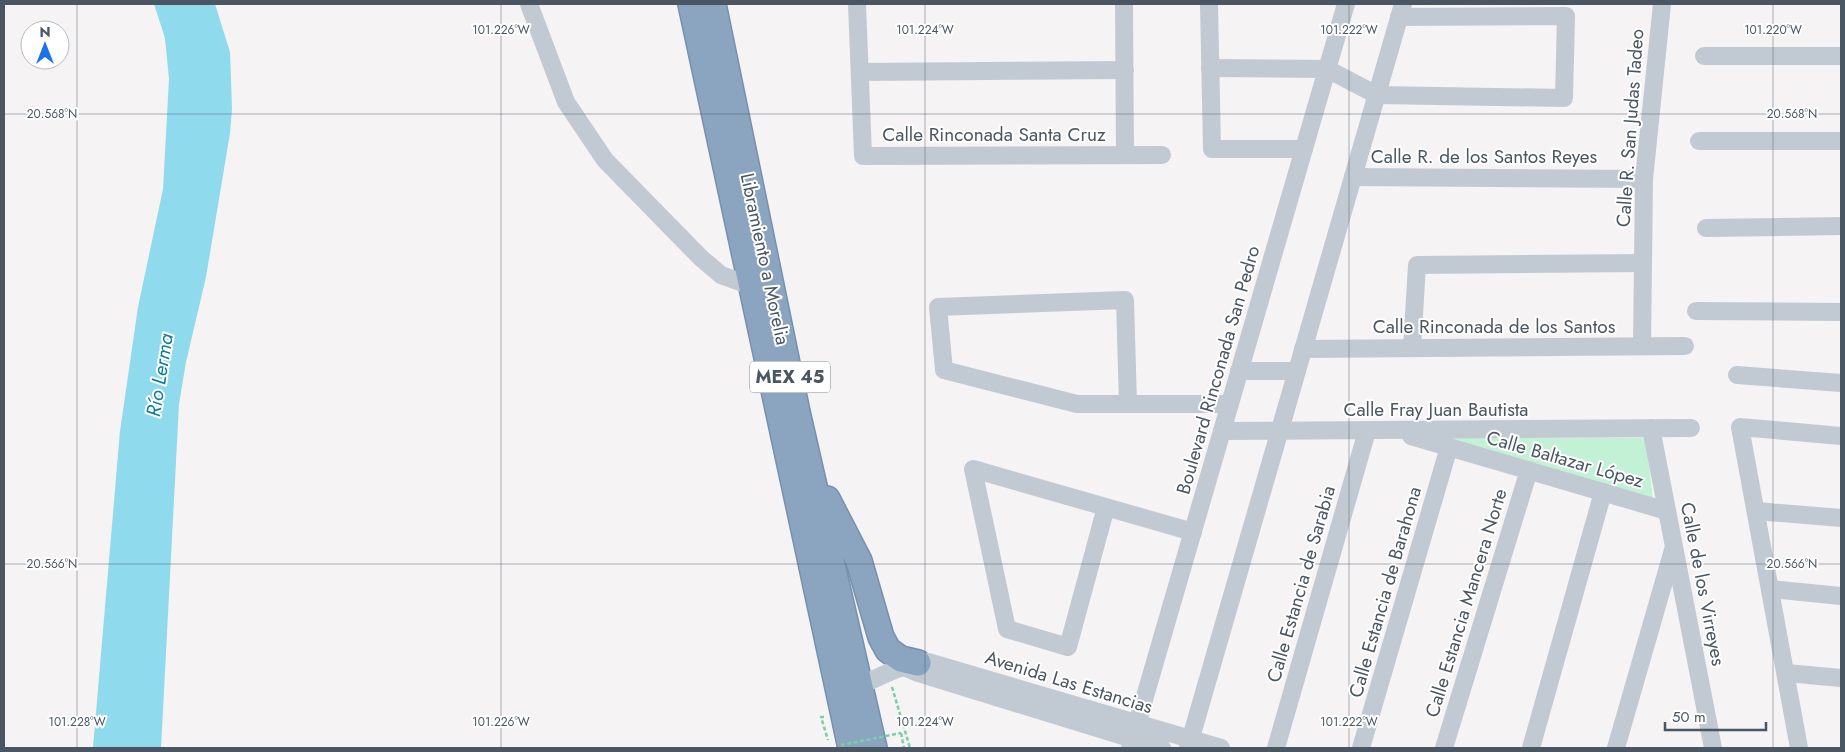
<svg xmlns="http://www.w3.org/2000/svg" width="1845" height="752" viewBox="0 0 1845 752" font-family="Jost,sans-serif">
<rect width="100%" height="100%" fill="#f5f3f3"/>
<polygon fill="#c3f1d5" points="1440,438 1646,438 1653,501"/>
<polygon fill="#90daee" points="154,4 215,4 230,52 232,109 230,133 206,277 186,362 179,404 161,748 93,748 120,431 138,307 163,189 169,79 165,38"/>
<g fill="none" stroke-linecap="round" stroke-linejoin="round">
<g stroke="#7690ad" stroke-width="28">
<g id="highway">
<polyline points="691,4 851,748"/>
<polyline points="713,4 797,412 874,748"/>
<polyline points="827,499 859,561 881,637 888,650 901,659 918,663"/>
</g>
</g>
<g stroke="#7ad0a6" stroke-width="2.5" stroke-dasharray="4 2.5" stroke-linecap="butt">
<polyline points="892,687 910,748"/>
<polyline points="824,717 821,717 828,740"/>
<polyline points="901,733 904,748"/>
</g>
<g stroke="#c1cad2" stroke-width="18">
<polyline points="529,4 566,102 605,160 701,258 721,275 751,286"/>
<polyline points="857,4 863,156 1162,155"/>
<polyline points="1124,4 1125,155"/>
<polyline points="1209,4 1212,149 1304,149"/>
<polyline points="1704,56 1841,56"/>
<polyline points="1210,68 1327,69 1377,95 1564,98 1566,16 1399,17"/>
<polyline points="860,72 1125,70"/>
<polyline points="1699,141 1841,141"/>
<polyline points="1353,177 1644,179"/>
<polyline points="1706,228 1841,226"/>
<polyline points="1696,311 1841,312"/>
<polyline points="1642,346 1644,179 1662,4"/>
<polyline points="1412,348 1417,265 1643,263"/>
<polyline points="1303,349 1685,346"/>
<polyline points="1239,371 1297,371"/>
<polyline points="1737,375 1841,383"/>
<polyline points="1128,404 1125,300 938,307 944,370 1077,404 1230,404"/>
<polyline points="1651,428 1713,748"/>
<polyline points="1222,431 1691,428"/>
<polyline points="1411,436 1667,511"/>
<polyline points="1106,507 1068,647 1007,629 973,469 1193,532"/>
<polyline points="1756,511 1841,518"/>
<polyline points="1770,589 1841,596"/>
<polyline points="904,667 918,673 1162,748"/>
<polyline points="1787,673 1841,678"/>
<path d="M 861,685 C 882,676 904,663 928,662 L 1221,748"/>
<polyline points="1130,748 1346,4"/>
<polyline points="1188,748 1403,4"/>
<polyline points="1276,748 1367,431"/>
<polyline points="1361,748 1449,447"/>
<polyline points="1444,748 1529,470"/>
<polyline points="1531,748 1603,492"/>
<polyline points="1616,748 1673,550"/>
<polyline points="1799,748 1740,427 1841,436"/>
</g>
<use href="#highway" stroke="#8ba5c1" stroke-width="25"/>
<polyline stroke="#7ad0a6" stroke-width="2.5" stroke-dasharray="4 2.5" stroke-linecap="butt" points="841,745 901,733"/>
</g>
<path fill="none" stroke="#4a5661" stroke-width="1" stroke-opacity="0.45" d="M 77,4 L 77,748M 501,4 L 501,748M 925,4 L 925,748M 1349,4 L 1349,748M 1773,4 L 1773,748M 4,114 L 1841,114M 4,564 L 1841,564"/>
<g text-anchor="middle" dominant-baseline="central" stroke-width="4" stroke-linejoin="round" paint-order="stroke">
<rect fill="#fff" stroke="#808990" stroke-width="1" x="750" y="361.5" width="80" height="31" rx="4"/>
<g font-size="18" font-weight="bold" fill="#4a5661">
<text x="790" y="377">MEX 45</text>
</g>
<g font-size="19" fill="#4a5661" stroke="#fff">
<text transform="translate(1630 128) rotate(-86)">Calle R. San Judas Tadeo</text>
<text x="994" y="134">Calle Rinconada Santa Cruz</text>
<text x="1484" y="156">Calle R. de los Santos Reyes</text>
<text transform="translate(765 259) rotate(78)">Libramiento a Morelia</text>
<text x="1494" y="326">Calle Rinconada de los Santos</text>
<text transform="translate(1218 370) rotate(-74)">Boulevard Rinconada San Pedro</text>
<text x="1436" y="409">Calle Fray Juan Bautista</text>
<text transform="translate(1565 459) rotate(16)">Calle Baltazar López</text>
<text transform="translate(1301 584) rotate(-74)">Calle Estancia de Sarabia</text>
<text transform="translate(1703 584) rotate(79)">Calle de los Virreyes</text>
<text transform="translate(1385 592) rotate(-74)">Calle Estancia de Barahona</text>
<text transform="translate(1466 603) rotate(-73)">Calle Estancia Mancera Norte</text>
<text transform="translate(1069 682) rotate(17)">Avenida Las Estancias</text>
</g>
<g font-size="20" font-style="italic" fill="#0c7c9b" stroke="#fff">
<text transform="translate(160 375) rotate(-81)">Río Lerma</text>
</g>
</g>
<g font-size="12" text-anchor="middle" fill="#4a5661" stroke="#fff" stroke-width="4" stroke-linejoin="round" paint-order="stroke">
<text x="501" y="34">101.226°W</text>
<text x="925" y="34">101.224°W</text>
<text x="1349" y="34">101.222°W</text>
<text x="1773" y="34">101.220°W</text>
<text x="52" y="118">20.568°N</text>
<text x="1792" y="118">20.568°N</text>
<text x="52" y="568">20.566°N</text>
<text x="1792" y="568">20.566°N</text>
<text x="77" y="726">101.228°W</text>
<text x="501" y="726">101.226°W</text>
<text x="925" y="726">101.224°W</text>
<text x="1349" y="726">101.222°W</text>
</g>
<rect width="1845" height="752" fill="none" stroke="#4a5661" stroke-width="10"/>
<g transform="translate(45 45)"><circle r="24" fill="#ffffff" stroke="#b7bbc0"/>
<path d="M0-4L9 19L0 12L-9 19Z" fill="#1a73e8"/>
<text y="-8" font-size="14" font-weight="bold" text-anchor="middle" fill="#4a5661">N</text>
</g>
<path d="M1665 722v8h101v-8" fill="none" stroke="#4a5661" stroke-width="2.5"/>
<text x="1672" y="722" font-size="15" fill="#4a5661" stroke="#ffffff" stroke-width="4" paint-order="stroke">50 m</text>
</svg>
